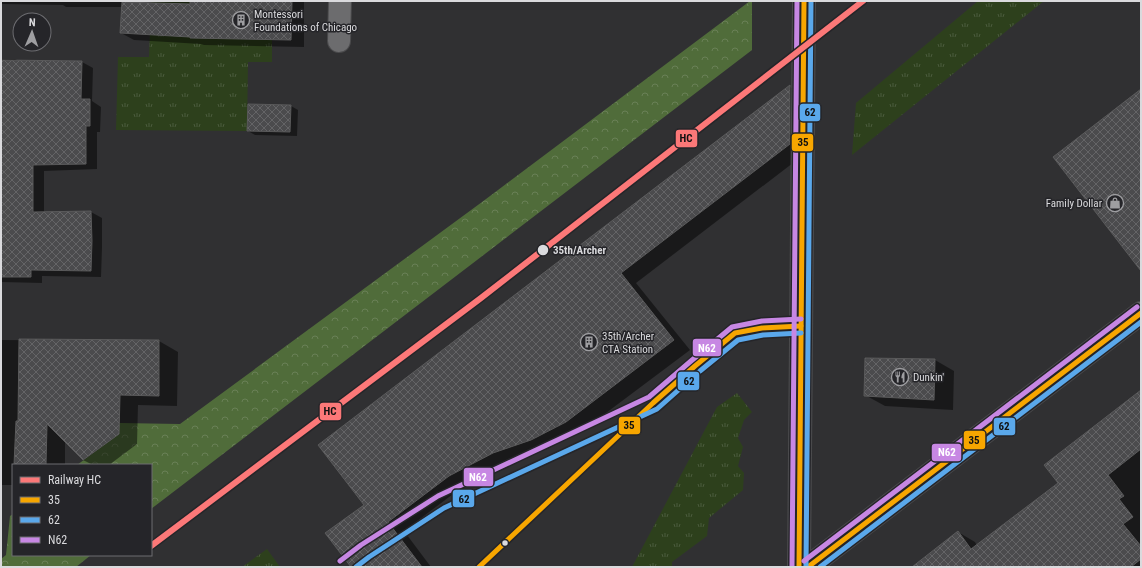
<svg xmlns="http://www.w3.org/2000/svg" width="1142" height="568" viewBox="0 0 1142 568" font-family="'Roboto Condensed',sans-serif">
<defs>
<pattern id="grass-tufts" width="24" height="20" patternUnits="userSpaceOnUse"><rect width="24" height="20" fill="#2d401c"/><path d="M3 7l-1-3M5 7V3M7 7l1-3M15 17l-1-3M17 17v-4M19 17l1-3" fill="none" stroke="#4b5b3d"/></pattern>
<pattern id="forest-crowns" width="20" height="18" patternUnits="userSpaceOnUse"><rect width="20" height="18" fill="#506c3a"/><path d="M2 6a3 3 0 1 1 6 0M12 15a3 3 0 1 1 6 0" fill="none" stroke="#698056"/></pattern>
<pattern id="building-cross-hatch" width="8" height="8" patternUnits="userSpaceOnUse"><rect width="8" height="8" fill="#4b4b4d"/><path d="M0 0l8 8M0 8l8-8" fill="none" stroke="#646466"/></pattern>
</defs>
<rect width="100%" height="100%" fill="#303032"/>
<g fill="url(#grass-tufts)">
<polygon points="151,1 190,1 190,38 272,40 272,62 248,62 247,131 116,130 118,57 149,57"/>
<polygon points="978,1 1044,1 852,155 856,103"/>
<polygon points="737,393 752,412 744,420 738,438 743,447 738,466 744,473 743,490 709,518 707,536 672,562 672,567 632,567 717,407"/>
<polygon points="267,549 280,567 242,567"/>
</g>
<g fill="url(#forest-crowns)">
<polygon points="750,1 752,1 752,50 151,509 151,465 77,465 119,434 119,423 180,424 482,202"/>
<polygon points="13,514 13,555 91,555 76,567 1,567 1,559 6,555 10,516"/>
</g>
<g fill="#0007">
<polygon points="1,1 304,1 304,47 204,45 201,44 134,40 121,33 123,7 66,7 63,5 1,4"/>
<polygon points="1,59 15,59 19,61 82,62 93,68 92,101 101,107 100,132 97,132 97,169 44,171 44,213 91,212 102,218 102,248 101,277 42,276 42,283 1,282"/>
<polygon points="790,87 806,96 806,153 636,283 690,350 582,431 547,449 509,462 465,485 404,531 431,567 352,567 365,505 319,445"/>
<polygon points="291,106 298,110 297,136 255,135 248,131"/>
<polygon points="1,340 159,341 178,352 177,406 138,405 137,444 109,465 93,465 83,460 65,441 65,465 13,465 13,485 1,485"/>
<polygon points="866,359 935,360 954,371 953,410 885,406 865,395"/>
<polygon points="1141,391 1141,567 913,567 958,532 975,542 977,546 1059,484"/>
</g>
<g fill="url(#building-cross-hatch)" stroke="#5a5a5b">
<polygon points="190,1 292,1 291,40 190,38 190,37 120,33 122,2 190,4"/>
<polygon points="1,60 82,61 81,99 90,99 90,126 86,126 86,164 33,165 33,212 91,211 92,241 91,271 31,270 31,277 1,277"/>
<polygon points="790,85 790,144 621,273 674,340 566,422 531,440 493,453 449,476 388,522 422,567 351,567 325,533 364,505 318,445"/>
<polygon points="1141,89 1141,271 1053,157"/>
<polygon points="248,104 291,105 290,132 247,131"/>
<polygon points="19,339 159,340 159,396 120,395 119,434 83,460 47,424 46,465 14,465 16,421 18,421"/>
<polygon points="865,358 935,359 934,400 864,396"/>
<polygon points="1141,390 1141,449 1108,475 1124,496 1119,499 1133,517 1123,524 1141,546 1141,559 1131,567 912,567 958,531 971,549 1058,483 1044,465"/>
</g>
<g fill="none" stroke-linecap="round" stroke-linejoin="round">
<g stroke="#4b4b4d" stroke-width="24">
<g id="street">
<polyline points="339,41 340,1"/>
<polyline points="799,567 804,1"/>
</g>
</g>
<g stroke="#4b4b4d" stroke-width="24">
<polyline id="secondary" points="808,567 1141,313"/>
</g>
<use href="#street" stroke="#6c6c6e" stroke-width="22"/>
<use href="#secondary" stroke="#6c6c6e" stroke-width="22"/>
<g stroke="#252529" stroke-width="8">
<g id="bus-1">
<polyline points="479,567 653,403 695,366 735,333 762,328 801,326"/>
<polyline points="799,567 804,1"/>
<polyline points="808,567 1141,313"/>
</g>
</g>
<g stroke="#252529" stroke-width="8">
<g id="bus-2">
<polyline points="356,567 369,557 444,508 657,409 700,371 738,340 763,335 801,333"/>
<polyline points="806,567 811,1"/>
<polyline points="820,567 1141,322"/>
</g>
</g>
<g stroke="#252529" stroke-width="8">
<g id="bus-3">
<polyline points="340,561 361,545 438,496 649,397 691,361 732,327 762,321 801,319"/>
<polyline points="804,561 1137,307"/>
<polyline points="792,567 797,1"/>
</g>
</g>
<use href="#bus-1" stroke="#f7a600" stroke-width="5"/>
<use href="#bus-2" stroke="#5aa8eb" stroke-width="5"/>
<use href="#bus-3" stroke="#c787e3" stroke-width="5"/>
<g stroke="#252529" stroke-width="9">
<polyline id="rail-1" points="151,546 481,298 863,1"/>
</g>
<use href="#rail-1" stroke="#fc7878" stroke-width="6"/>
</g>
<defs>
<g id="building-ring" transform="scale(0.9)"><circle r="9.5" fill="#252529" stroke="#9e9ea1" stroke-width="1.5"/><path d="M-4-6H4V6H1V3H-1V6H-4ZM-2.5-4.3h1.7v1.8h-1.7ZM.8-4.3h1.7v1.8H.8ZM-2.5-1h1.7V.8h-1.7ZM.8-1h1.7V.8H.8Z" fill="#9e9ea1"/></g>
<g id="shop-ring" transform="scale(0.9)"><circle r="9.5" fill="#252529" stroke="#9e9ea1" stroke-width="1.5"/><path d="M-5-2.5h2.3a2.7 3.5 0 0 1 5.4 0H5L5.5 6h-11ZM-1.5-2.5h3a1.5 2.3 0 0 0-3 0Z" fill="#9e9ea1"/></g>
<g id="restaurant-ring" transform="scale(0.9)"><circle r="9.5" fill="#252529" stroke="#9e9ea1" stroke-width="1.5"/><path d="M-5-6h1v4h1v-4h1v4h1v-4h1v5L-1.5 .5V6h-2V.5L-5-1ZM5-6V6H3V1.5H1.5Q1.5-4 5-6Z" fill="#9e9ea1"/></g>
</defs>
<g fill-rule="evenodd">
<use href="#building-ring" x="241" y="20"/>
<use href="#shop-ring" x="1115" y="203"/>
<use href="#building-ring" x="589" y="342"/>
<use href="#restaurant-ring" x="900" y="377"/>
</g>
<g fill="#dadadd" stroke="#252529" stroke-width="1.5">
<circle cx="543" cy="250" r="6"/>
<circle cx="505" cy="543" r="3.5"/>
</g>
<g text-anchor="middle" dominant-baseline="central" stroke-width="3" stroke-linejoin="round" paint-order="stroke">
<g font-size="11" fill="#dadadd" stroke="#252529" text-anchor="start">
<text x="254" y="14">Montessori<tspan x="254" dy="13">Foundations of Chicago</tspan></text>
<text x="1102" y="203" text-anchor="end">Family Dollar</text>
<text x="602" y="336">35th/Archer<tspan x="602" dy="13">CTA Station</tspan></text>
<text x="913" y="377">Dunkin'</text>
</g>
<g font-size="11" font-weight="bold" fill="#dadadd" stroke="#252529" text-anchor="start">
<text x="553" y="250">35th/Archer</text>
</g>
</g>
<g stroke="#252529" stroke-width="1.5">
<rect x="799" y="103" width="22" height="19" rx="4" fill="#5aa8eb"/>
<rect x="675" y="129" width="23" height="19" rx="4" fill="#fc7878"/>
<rect x="791" y="133" width="23" height="19" rx="4" fill="#f7a600"/>
<rect x="692" y="338" width="30" height="19" rx="4" fill="#c787e3"/>
<rect x="677" y="371" width="23" height="20" rx="4" fill="#5aa8eb"/>
<rect x="319" y="402" width="23" height="19" rx="4" fill="#fc7878"/>
<rect x="618" y="416" width="23" height="19" rx="4" fill="#f7a600"/>
<rect x="993" y="417" width="23" height="19" rx="4" fill="#5aa8eb"/>
<rect x="963" y="430" width="23" height="20" rx="4" fill="#f7a600"/>
<rect x="931" y="443" width="31" height="19" rx="4" fill="#c787e3"/>
<rect x="463" y="467" width="31" height="20" rx="4" fill="#c787e3"/>
<rect x="452" y="489" width="23" height="19" rx="4" fill="#5aa8eb"/>
</g>
<g font-size="11" text-anchor="middle" font-weight="bold" fill="#fff">
<text x="707" y="352">N62</text>
<text x="947" y="456">N62</text>
<text x="478" y="481">N62</text>
</g>
<g font-size="11" text-anchor="middle" font-weight="bold" fill="#111">
<text x="810" y="116">62</text>
<text x="686" y="142">HC</text>
<text x="803" y="146">35</text>
<text x="689" y="385">62</text>
<text x="330" y="415">HC</text>
<text x="629" y="429">35</text>
<text x="1004" y="430">62</text>
<text x="974" y="444">35</text>
<text x="464" y="503">62</text>
</g>
<rect width="1142" height="568" fill="none" stroke="#dadadd" stroke-width="4"/>
<rect x="12" y="464" width="140" height="92" fill="#252529" stroke="#6d6d71"/>
<rect x="20" y="477" width="20" height="6" fill="#fc7878" stroke="#6d6d71"/>
<text x="48" y="484" font-size="12" fill="#dadadd">Railway HC</text>
<rect x="20" y="497" width="20" height="6" fill="#f7a600" stroke="#6d6d71"/>
<text x="48" y="504" font-size="12" fill="#dadadd">35</text>
<rect x="20" y="517" width="20" height="6" fill="#5aa8eb" stroke="#6d6d71"/>
<text x="48" y="524" font-size="12" fill="#dadadd">62</text>
<rect x="20" y="537" width="20" height="6" fill="#c787e3" stroke="#6d6d71"/>
<text x="48" y="544" font-size="12" fill="#dadadd">N62</text>
<g transform="translate(32 32) rotate(2)"><circle r="19" fill="#252529" stroke="#6d6d71"/>
<path d="M0-3L7 15L0 10L-7 15Z" fill="#9e9ea1"/>
<text y="-6" font-size="11" font-weight="bold" text-anchor="middle" fill="#dadadd">N</text>
</g>
</svg>
